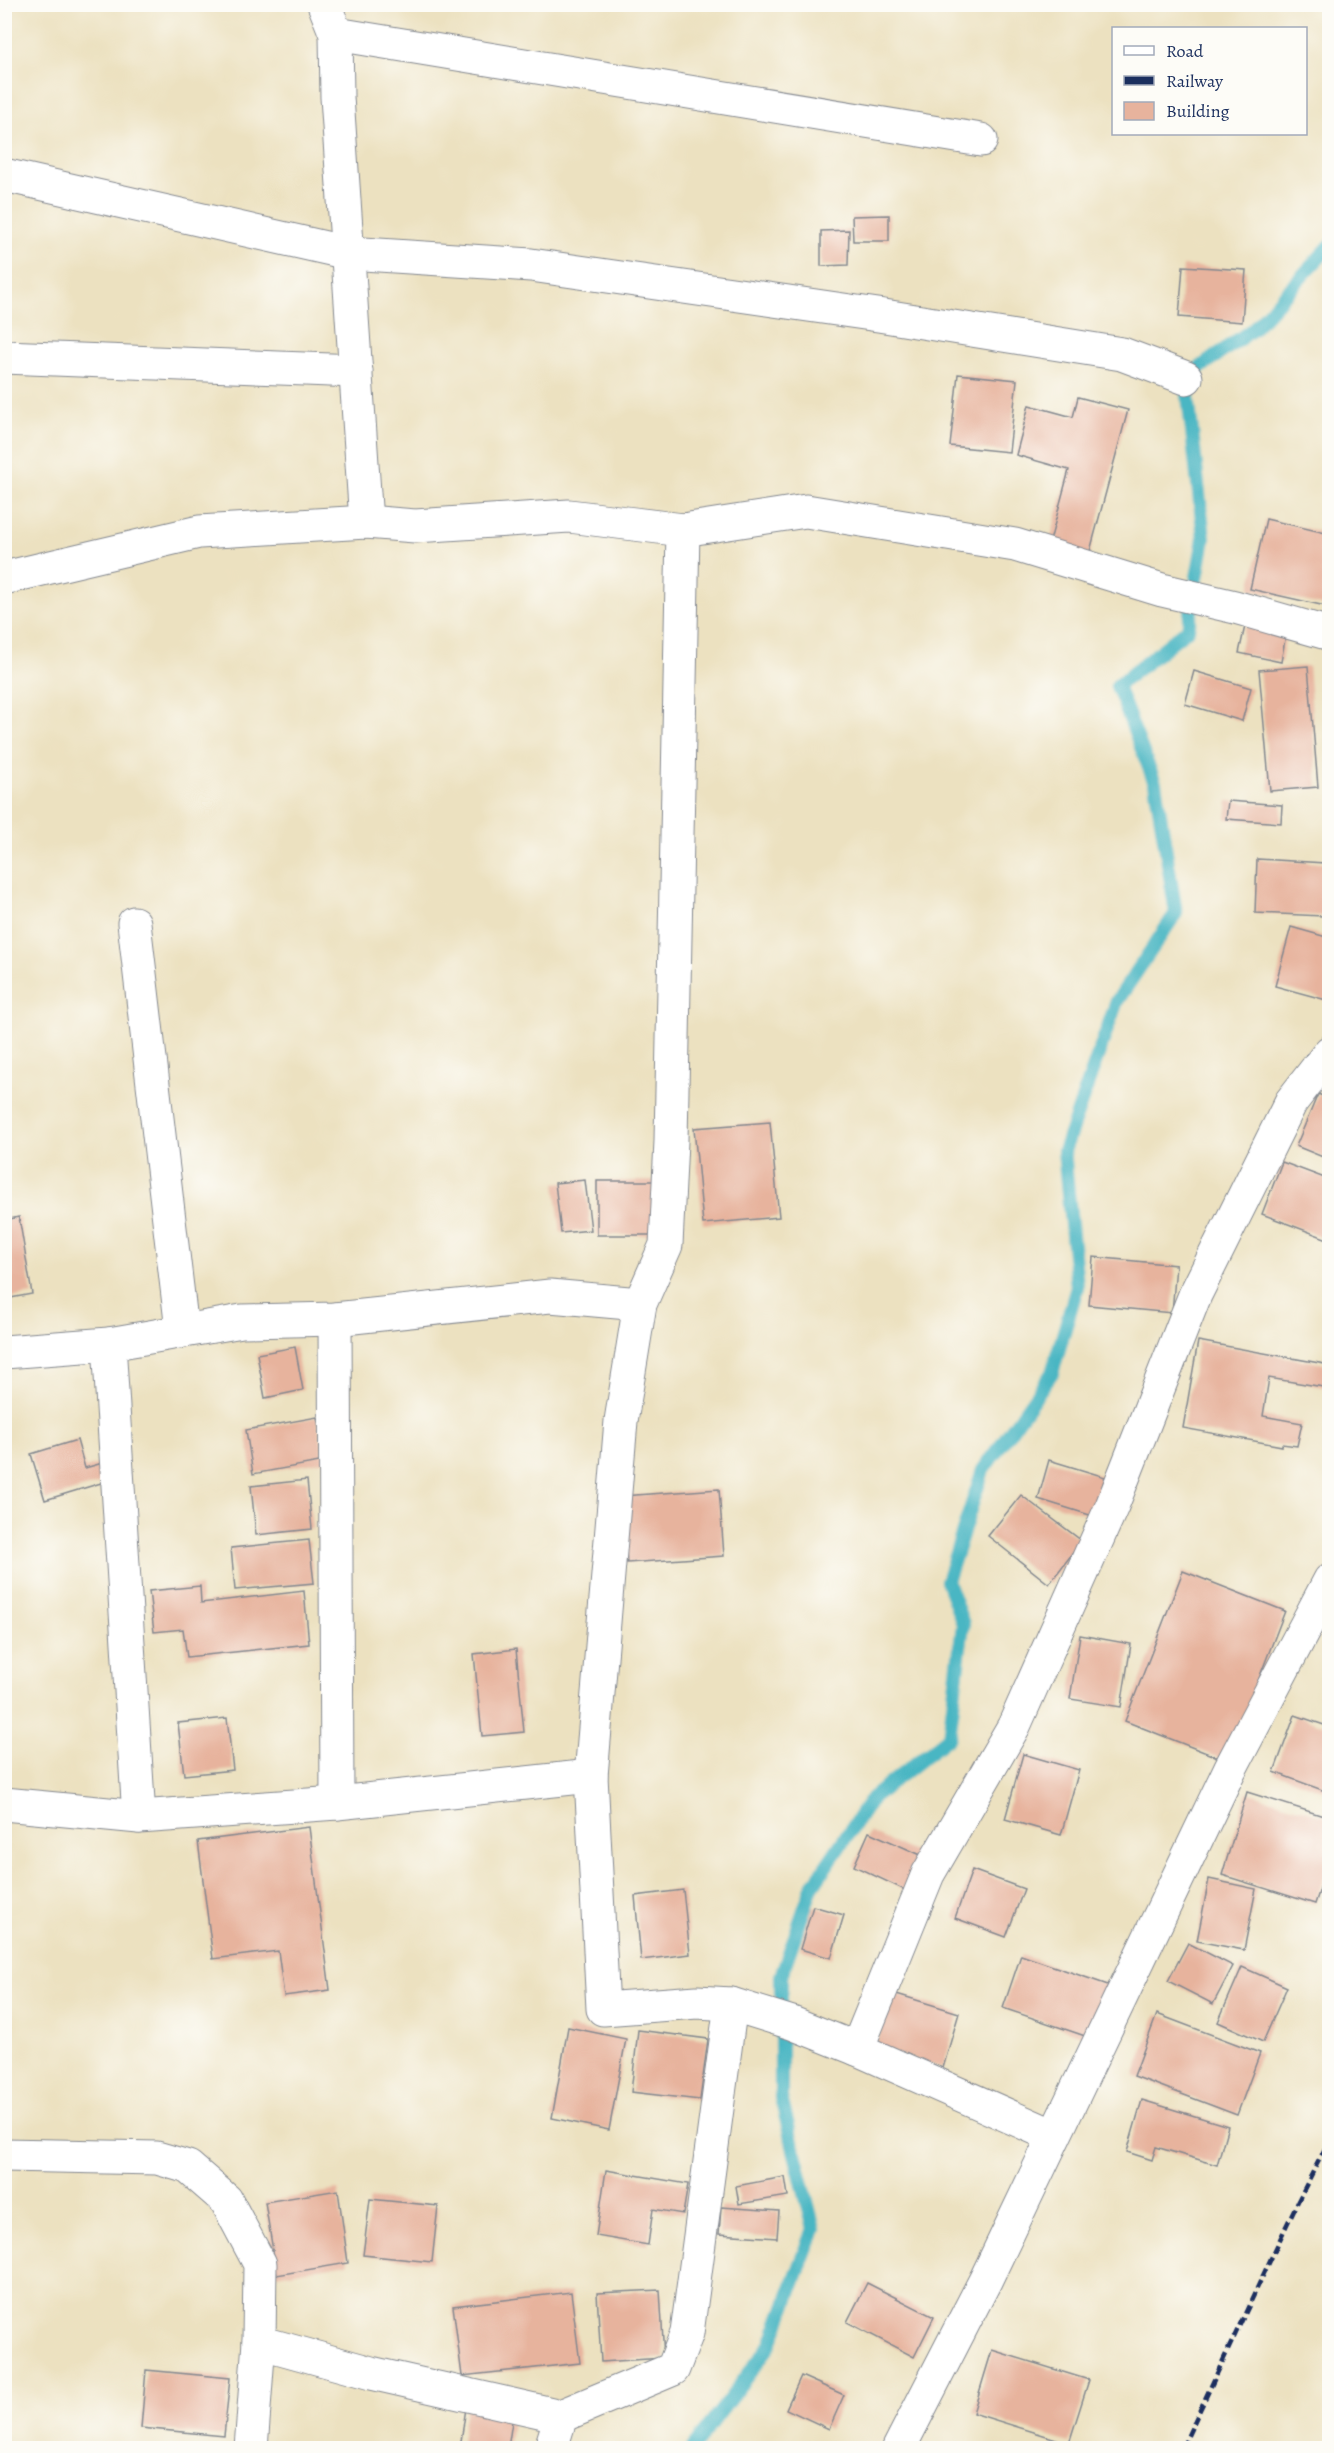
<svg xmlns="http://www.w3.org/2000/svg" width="1334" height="2453" viewBox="0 0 1334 2453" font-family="Alegreya,serif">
<rect width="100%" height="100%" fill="#fdfcf7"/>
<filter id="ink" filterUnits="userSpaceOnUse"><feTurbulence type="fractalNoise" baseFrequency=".0167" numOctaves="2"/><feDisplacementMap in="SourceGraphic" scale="12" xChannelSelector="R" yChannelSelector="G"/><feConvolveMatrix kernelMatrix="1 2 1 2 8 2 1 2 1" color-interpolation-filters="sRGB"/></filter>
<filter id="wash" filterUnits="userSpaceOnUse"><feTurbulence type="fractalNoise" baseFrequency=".008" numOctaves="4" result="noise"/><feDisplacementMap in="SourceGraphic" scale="24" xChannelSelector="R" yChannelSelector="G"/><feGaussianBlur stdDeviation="1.35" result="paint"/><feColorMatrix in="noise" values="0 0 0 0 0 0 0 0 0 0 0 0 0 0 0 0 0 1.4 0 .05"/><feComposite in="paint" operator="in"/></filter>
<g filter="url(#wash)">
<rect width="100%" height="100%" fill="#ece1c0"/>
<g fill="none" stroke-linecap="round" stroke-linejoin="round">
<polyline stroke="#48b6c3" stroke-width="14" points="693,2448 771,2344 814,2229 781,2098 781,1976 812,1887 872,1798 949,1737 963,1624 947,1581 983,1470 1052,1373 1077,1287 1064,1151 1117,1001 1176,913 1155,783 1117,686 1188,629 1204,538 1186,378 1253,329 1330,246"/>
</g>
<g id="blocks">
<g fill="#e7b39d">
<polygon points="889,215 889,241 853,241 852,216"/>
<polygon points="849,230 848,265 821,266 821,231"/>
<polygon points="1183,266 1246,270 1242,322 1179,317"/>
<polygon points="958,374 1017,380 1009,452 950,446"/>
<polygon points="1078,397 1128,410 1089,555 1049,545 1069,470 1016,455 1029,405 1073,417"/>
<polygon points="1266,519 1330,534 1330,607 1250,589"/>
<polygon points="1245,626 1286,634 1281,662 1239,653"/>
<polygon points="1308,666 1318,787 1270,791 1259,670"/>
<polygon points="1194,671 1251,688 1242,721 1185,704"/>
<polygon points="1327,678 1330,678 1330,707 1328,707"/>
<polygon points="1228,801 1282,805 1281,823 1226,819"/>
<polygon points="1257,859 1325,863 1323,916 1255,913"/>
<polygon points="1291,927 1330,938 1330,1001 1275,986"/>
<polygon points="1318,1094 1330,1099 1330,1160 1296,1146"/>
<polygon points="770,1122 779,1217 703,1224 694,1128"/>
<polygon points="1282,1162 1330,1180 1330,1240 1262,1214"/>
<polygon points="585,1180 591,1230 561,1233 555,1183"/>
<rect x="597" y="1181" width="61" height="54"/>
<polygon points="19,1217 32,1294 5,1299 5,1220"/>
<polygon points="1093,1257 1176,1265 1172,1313 1089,1305"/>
<polygon points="1198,1341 1330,1365 1330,1388 1269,1378 1263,1416 1302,1423 1297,1446 1282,1444 1282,1446 1183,1428"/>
<polygon points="295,1347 303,1390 265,1398 257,1354"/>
<polygon points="317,1417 325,1461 253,1474 246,1430"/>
<polygon points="77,1440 85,1468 106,1462 111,1480 45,1500 31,1454"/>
<polygon points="1049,1460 1105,1477 1093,1516 1038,1499"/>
<polygon points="307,1480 312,1529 256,1535 251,1486"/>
<polygon points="719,1489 724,1556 627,1563 622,1496"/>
<polygon points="1021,1495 1082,1541 1049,1584 988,1536"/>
<polygon points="309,1540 314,1583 235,1590 231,1548"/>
<polygon points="1183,1571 1285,1611 1227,1761 1125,1721"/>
<polygon points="200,1586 201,1603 304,1591 309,1644 187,1657 183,1629 154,1632 149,1591"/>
<polygon points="1080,1635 1131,1644 1121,1707 1070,1699"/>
<polygon points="516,1649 524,1732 482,1736 474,1654"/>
<polygon points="1295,1715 1330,1727 1330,1793 1274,1772"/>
<polygon points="227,1718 233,1770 184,1775 178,1723"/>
<polygon points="1023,1754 1079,1770 1061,1835 1005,1819"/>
<polygon points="1247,1792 1330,1818 1330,1874 1328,1878 1324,1877 1315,1904 1222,1875"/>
<polygon points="309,1827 330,1990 284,1996 278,1951 213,1959 198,1841"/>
<polygon points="869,1832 923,1856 907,1891 854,1866"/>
<polygon points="972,1870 1024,1889 1006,1937 955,1918"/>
<polygon points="1209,1879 1256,1889 1244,1950 1197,1941"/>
<polygon points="683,1890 690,1954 641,1960 635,1896"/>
<polygon points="813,1906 844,1915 831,1958 800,1949"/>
<polygon points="1188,1943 1233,1966 1213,2004 1168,1981"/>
<polygon points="1021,1955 1108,1985 1091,2038 1003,2008"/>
<polygon points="1242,1967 1287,1987 1263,2042 1218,2022"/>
<polygon points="890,1992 959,2013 943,2068 875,2048"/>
<polygon points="1157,2014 1260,2053 1237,2115 1134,2076"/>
<polygon points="568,2027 626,2039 609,2130 552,2118"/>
<polygon points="638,2030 708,2039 700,2100 631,2092"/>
<polygon points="1142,2100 1228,2126 1217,2165 1156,2147 1152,2160 1127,2152"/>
<polygon points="606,2170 688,2184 683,2214 653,2209 648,2245 596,2236"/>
<polygon points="785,2177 788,2196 739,2204 736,2186"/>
<polygon points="338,2190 348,2263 277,2275 265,2202"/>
<polygon points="370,2199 438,2206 432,2262 363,2255"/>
<polygon points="721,2207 779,2211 777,2238 719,2234"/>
<polygon points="867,2283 934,2317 914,2357 847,2322"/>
<polygon points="660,2290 664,2358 601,2362 597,2293"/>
<polygon points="571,2292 580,2363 462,2376 453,2306"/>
<polygon points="992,2350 1089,2380 1069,2443 973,2413"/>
<polygon points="146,2370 230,2378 224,2436 141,2428"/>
<polygon points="801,2376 844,2395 829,2429 786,2409"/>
<polygon points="466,2408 513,2415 508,2448 460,2448"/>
</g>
</g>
</g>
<g filter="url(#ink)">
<use href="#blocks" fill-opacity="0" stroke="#84888f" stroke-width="1.5"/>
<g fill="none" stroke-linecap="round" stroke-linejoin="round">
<g stroke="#84888f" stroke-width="35">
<g id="minor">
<polyline points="324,4 336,34 337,97 366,522"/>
<polyline points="336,34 981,140"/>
<polyline points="4,175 348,253 531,265 878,315 1122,354 1186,378"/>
<polyline points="4,357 356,371"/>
<polyline points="683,530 671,1141 666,1245 640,1304 621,1421 591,1776 603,2009 697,2002 731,2004"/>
<polyline points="4,578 199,532 366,522 415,526 569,516 683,530 806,511 1015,545 1162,590 1235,607 1330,634"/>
<polyline points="134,923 182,1330"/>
<polyline points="335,1319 337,1803"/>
<polyline points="109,1344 139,1817"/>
<polyline points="4,1352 109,1344 242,1321 335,1319 550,1296 640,1304"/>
<polyline points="4,1804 139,1817 337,1803 591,1776"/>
<polyline points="857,2049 928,1874 1014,1726 1112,1506 1195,1295 1291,1102 1330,1052"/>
<polyline points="4,2155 157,2158 188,2167 226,2200 260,2264 259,2342 371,2373 561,2416 673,2369 687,2333 731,2004 792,2023 857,2049 1054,2136"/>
<polyline points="251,2448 259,2342"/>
<polyline points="551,2448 561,2416"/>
<polyline points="899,2448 986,2279 1230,1769 1330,1580"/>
</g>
</g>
<use href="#minor" stroke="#fff" stroke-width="33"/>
<polyline stroke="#1b2f5e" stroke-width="4.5" stroke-dasharray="9 4.5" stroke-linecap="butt" points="1182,2448 1298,2201 1330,2139"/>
</g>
</g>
<rect width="1334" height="2453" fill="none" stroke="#fdfcf7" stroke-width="24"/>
<rect x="1112" y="27" width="195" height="108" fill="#fdfcf7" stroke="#a3aaba" stroke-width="1.5"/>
<rect x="1124" y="46" width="30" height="9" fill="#ffffff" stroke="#a3aaba" stroke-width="1.5"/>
<text x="1166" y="57" font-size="18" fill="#1b2f5e">Road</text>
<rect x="1124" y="76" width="30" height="9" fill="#1b2f5e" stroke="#a3aaba" stroke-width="1.5"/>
<text x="1166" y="87" font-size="18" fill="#1b2f5e">Railway</text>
<rect x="1124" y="102" width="30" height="18" fill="#e7b39d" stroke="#a3aaba" stroke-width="1.5"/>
<text x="1166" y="117" font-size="18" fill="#1b2f5e">Building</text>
</svg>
